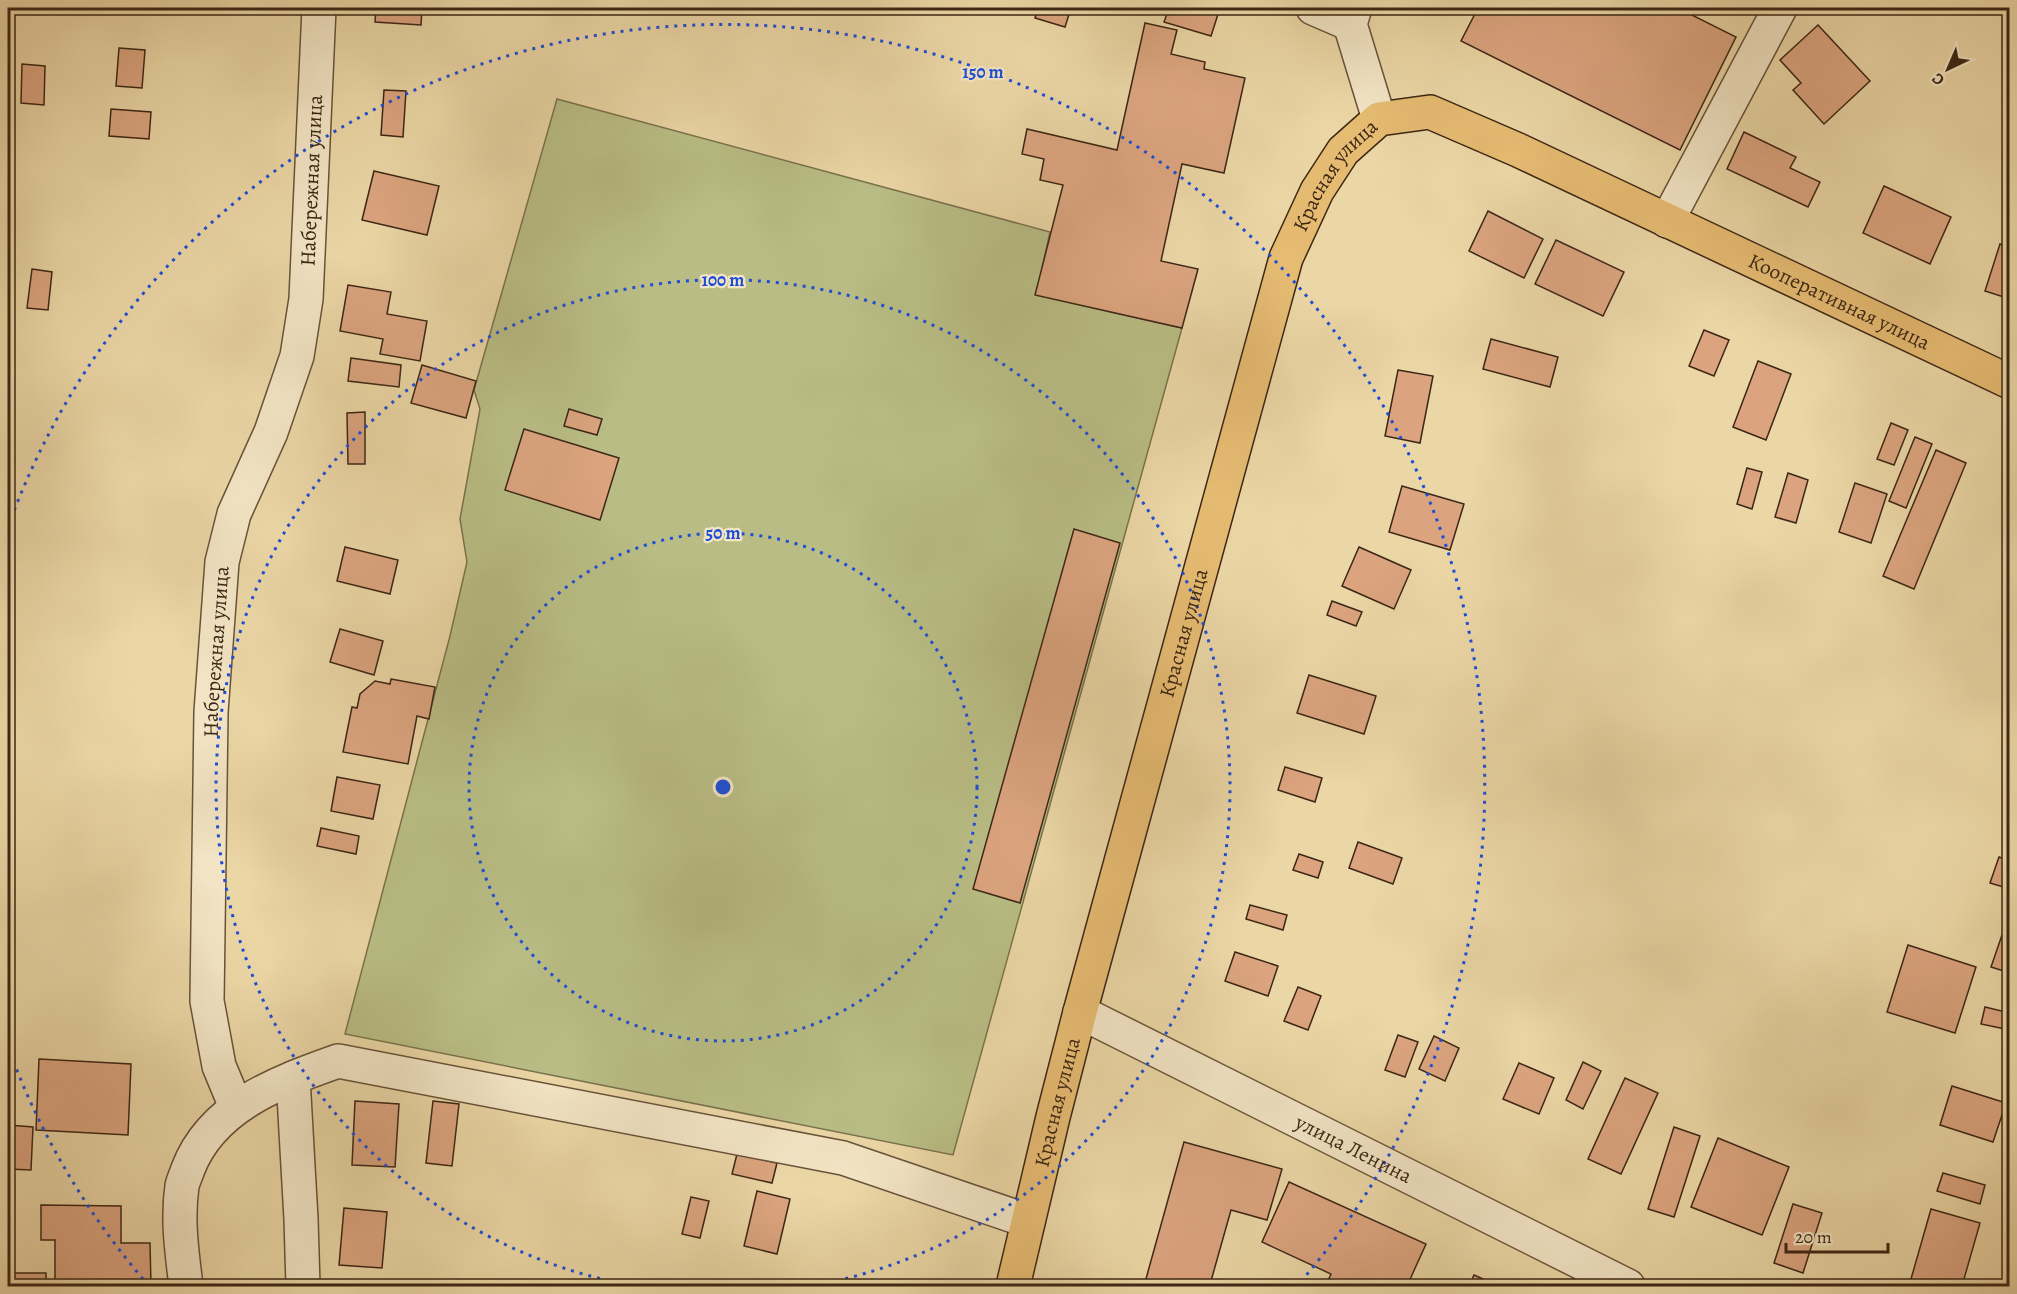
<svg xmlns="http://www.w3.org/2000/svg" width="2017" height="1294" viewBox="0 0 2017 1294" font-family="Alegreya,serif">
<rect width="100%" height="100%" fill="#ebd6a5"/>
<filter id="stains"><feTurbulence type="fractalNoise" baseFrequency=".00333" numOctaves="4"/><feColorMatrix values="0 0 0 0 .2 0 0 0 0 .09 0 0 0 0 .02 0 0 0 .5 -.17"/></filter>
<radialGradient id="worn" r=".72"><stop offset=".6" stop-color="#630" stop-opacity="0"/><stop offset="1" stop-color="#630" stop-opacity=".3"/></radialGradient>
<polygon fill="#b9bd85" stroke="#7a724d" stroke-width="1.5" points="557,99 1050,232 1036,295 1182,328 953,1155 345,1034 450,636 467,562 460,519 480,409 474,390"/>
<g fill="#dba47f" stroke="#3c2715" stroke-width="1.5">
<polygon points="376,8 422,8 421,25 375,22"/>
<polygon points="1038,8 1071,8 1065,27 1035,18"/>
<polygon points="1169,8 1220,8 1211,36 1164,22"/>
<polygon points="1478,8 1678,8 1736,37 1680,150 1461,41"/>
<polygon points="1145,23 1177,30 1171,54 1205,62 1204,69 1245,78 1224,173 1182,164 1161,261 1198,269 1182,328 1035,295 1063,185 1040,180 1044,159 1022,154 1027,129 1117,150"/>
<polygon points="1818,25 1870,81 1824,124 1793,90 1801,83 1780,60"/>
<polygon points="119,48 145,50 142,88 116,86"/>
<polygon points="22,64 45,66 44,105 21,103"/>
<polygon points="384,90 406,91 403,137 381,135"/>
<polygon points="111,109 151,112 149,139 109,136"/>
<polygon points="1744,132 1796,157 1790,168 1820,182 1808,207 1727,169"/>
<polygon points="374,171 439,186 427,235 362,220"/>
<polygon points="1884,186 1951,217 1930,264 1863,233"/>
<polygon points="1488,211 1543,239 1524,278 1469,251"/>
<polygon points="1556,240 1624,272 1603,316 1535,284"/>
<polygon points="2000,244 2010,247 2010,299 1985,291"/>
<polygon points="32,269 52,272 48,310 27,308"/>
<polygon points="348,285 391,292 387,314 427,321 420,361 380,354 383,339 340,331"/>
<polygon points="1704,330 1729,340 1714,376 1689,366"/>
<polygon points="1491,339 1558,357 1550,387 1483,369"/>
<polygon points="351,358 401,365 399,387 348,381"/>
<polygon points="1758,361 1791,374 1766,440 1733,427"/>
<polygon points="422,365 476,381 466,418 411,403"/>
<polygon points="1398,370 1433,376 1420,443 1385,436"/>
<polygon points="569,409 602,419 597,435 564,426"/>
<polygon points="365,412 365,464 348,464 347,413"/>
<polygon points="1891,423 1908,430 1894,465 1877,459"/>
<polygon points="524,429 619,458 600,520 505,490"/>
<polygon points="1915,437 1932,444 1906,508 1889,501"/>
<polygon points="1936,450 1966,463 1914,589 1883,576"/>
<polygon points="1747,468 1762,472 1752,509 1737,504"/>
<polygon points="1788,473 1808,480 1796,523 1775,517"/>
<polygon points="1855,483 1887,494 1871,543 1839,532"/>
<polygon points="1402,486 1464,504 1450,550 1389,532"/>
<polygon points="1074,529 1120,543 1020,903 973,889"/>
<polygon points="345,547 398,560 390,594 337,581"/>
<polygon points="1359,547 1411,570 1394,609 1342,586"/>
<polygon points="1332,601 1362,612 1356,626 1327,615"/>
<polygon points="340,629 383,641 374,675 330,662"/>
<polygon points="1309,675 1376,696 1364,734 1297,713"/>
<polygon points="391,679 435,687 429,719 417,716 408,764 343,752 352,707 357,708 360,694 375,681 390,684"/>
<polygon points="1285,767 1322,778 1315,802 1278,790"/>
<polygon points="337,777 380,785 373,819 331,811"/>
<polygon points="321,828 359,836 356,854 317,846"/>
<polygon points="1358,842 1402,858 1393,884 1349,868"/>
<polygon points="1299,854 1323,862 1318,878 1293,870"/>
<polygon points="1999,857 2010,861 2010,889 1990,883"/>
<polygon points="1250,905 1287,915 1283,930 1246,919"/>
<polygon points="2002,935 2010,938 2010,973 1991,967"/>
<polygon points="1908,945 1976,967 1955,1033 1887,1012"/>
<polygon points="1235,952 1278,966 1268,996 1225,981"/>
<polygon points="1298,987 1321,996 1308,1030 1284,1021"/>
<polygon points="1985,1007 2010,1013 2010,1030 1981,1024"/>
<polygon points="1398,1035 1418,1042 1405,1077 1385,1070"/>
<polygon points="1434,1036 1459,1048 1445,1081 1419,1069"/>
<polygon points="39,1059 131,1064 128,1135 36,1130"/>
<polygon points="1583,1062 1601,1071 1583,1109 1566,1100"/>
<polygon points="1519,1063 1554,1078 1539,1114 1503,1099"/>
<polygon points="1625,1078 1658,1093 1621,1174 1588,1159"/>
<polygon points="1952,1086 2006,1103 1993,1142 1940,1125"/>
<polygon points="355,1101 399,1104 395,1167 352,1165"/>
<polygon points="433,1101 459,1104 452,1166 426,1163"/>
<polygon points="8,1125 33,1127 31,1170 8,1169"/>
<polygon points="1674,1127 1700,1136 1674,1217 1648,1209"/>
<polygon points="1718,1138 1789,1167 1762,1235 1691,1207"/>
<polygon points="1184,1142 1282,1169 1267,1220 1231,1210 1211,1281 1232,1286 1144,1286"/>
<polygon points="737,1154 777,1163 772,1183 732,1174"/>
<polygon points="1943,1173 1985,1185 1980,1204 1937,1191"/>
<polygon points="1289,1182 1426,1244 1407,1286 1329,1286 1326,1285 1331,1274 1262,1242"/>
<polygon points="757,1191 790,1199 777,1254 744,1246"/>
<polygon points="691,1197 709,1201 700,1238 682,1234"/>
<polygon points="1793,1204 1822,1213 1803,1273 1774,1263"/>
<polygon points="41,1205 121,1206 121,1243 150,1243 151,1286 55,1286 55,1240 41,1240"/>
<polygon points="344,1208 387,1212 382,1268 339,1265"/>
<polygon points="1931,1209 1980,1223 1962,1286 1909,1286"/>
<rect x="8" y="1273" width="38" height="13"/>
<polygon points="1474,1275 1499,1286 1469,1286"/>
</g>
<g fill="none" stroke-linecap="round" stroke-linejoin="round">
<g stroke="#685339" stroke-width="36">
<g id="minor">
<polyline points="1313,8 1350,24"/>
<polyline points="1355,8 1350,24 1379,119"/>
<polyline points="1667,221 1780,8"/>
<path id="s1" d="M 1080,1012 L 1628,1286"/>
<polyline points="293,1078 301,1219 303,1286"/>
<path id="s2" d="M 236,1107 L 219,1066 L 207,1001 L 211,712 L 222,562 L 234,514 L 271,432 L 297,356 L 306,299 L 319,8"/>
<path d="M 186,1286 C 182,1253 177,1220 182,1186 C 183,1181 186,1175 188,1169 C 212,1106 279,1082 338,1061 L 843,1158 L 1028,1221"/>
</g>
</g>
<g stroke="#3c2715" stroke-width="36">
<g id="primary">
<path id="s3" d="M 1013,1286 L 1053,1117 L 1080,1012 L 1286,258 L 1317,191 L 1343,151 L 1379,119 L 1430,112 L 1518,150 L 2010,382"/>
</g>
</g>
<use href="#minor" stroke="#f2e4c4" stroke-width="33"/>
<use href="#primary" stroke="#e6bb72" stroke-width="33"/>
</g>
<g fill="none" stroke="#1d4ed8" stroke-width="3" stroke-dasharray="3 6">
<circle cx="723" cy="787" r="254"/>
<path d="M635 1286A507 507 0 1 1 811 1286"/>
<path d="M149 1286A761 761 0 0 1 8 1047M8 527A761 761 0 1 1 1297 1286"/>
</g>
<g text-anchor="middle" dominant-baseline="central" stroke-width="4.5" stroke-linejoin="round" paint-order="stroke">
<g font-size="21" fill="#3c2715" stroke="#f2e4c4">
<text stroke="none"><textPath href="#s3" startOffset="1161">Красная улица</textPath></text>
<text stroke="none"><textPath href="#s2" startOffset="946">Набережная улица</textPath></text>
<text stroke="none"><textPath href="#s3" startOffset="1736">Кооперативная улица</textPath></text>
<text stroke="none"><textPath href="#s3" startOffset="675">Красная улица</textPath></text>
<text stroke="none"><textPath href="#s2" startOffset="460">Набережная улица</textPath></text>
<text stroke="none"><textPath href="#s3" startOffset="189">Красная улица</textPath></text>
<text stroke="none"><textPath href="#s1" startOffset="306">улица Ленина</textPath></text>
</g>
</g>
<circle cx="723" cy="787" r="9" fill="#1d4ed8" stroke="#f2e4c4" stroke-width="3"/>
<g font-size="18" text-anchor="middle" font-weight="bold" fill="#1d4ed8" stroke="#f2e4c4" stroke-width="4.5" stroke-linejoin="round" paint-order="stroke">
<text x="983" y="78">150 m</text>
<text x="723" y="286">100 m</text>
<text x="723" y="539">50 m</text>
</g>
<rect width="2017" height="1294" fill="none" stroke="#ebd6a5" stroke-width="30"/>
<rect x="9" y="9" width="1999" height="1276" fill="none" stroke="#3c2715" stroke-width="3"/>
<rect x="15" y="15" width="1987" height="1264" fill="none" stroke="#3c2715" stroke-width="1.5"/>
<g transform="translate(1948 69) rotate(224)" stroke="#f2e4c4" stroke-width="4.5" paint-order="stroke">
<path d="M0-4.5L10 22L0 15L-10 22Z" fill="#3c2715"/>
<text y="-9" font-size="16" font-weight="bold" text-anchor="middle" fill="#3c2715">С</text>
</g>
<path d="M1786 1243v9h102v-9" fill="none" stroke="#3c2715" stroke-width="3"/>
<text x="1795" y="1243" font-size="18" fill="#3c2715" stroke="#f2e4c4" stroke-width="4.5" paint-order="stroke">20 m</text>
<rect width="100%" height="100%" filter="url(#stains)"/>
<rect width="100%" height="100%" fill="url(#worn)"/>
</svg>
